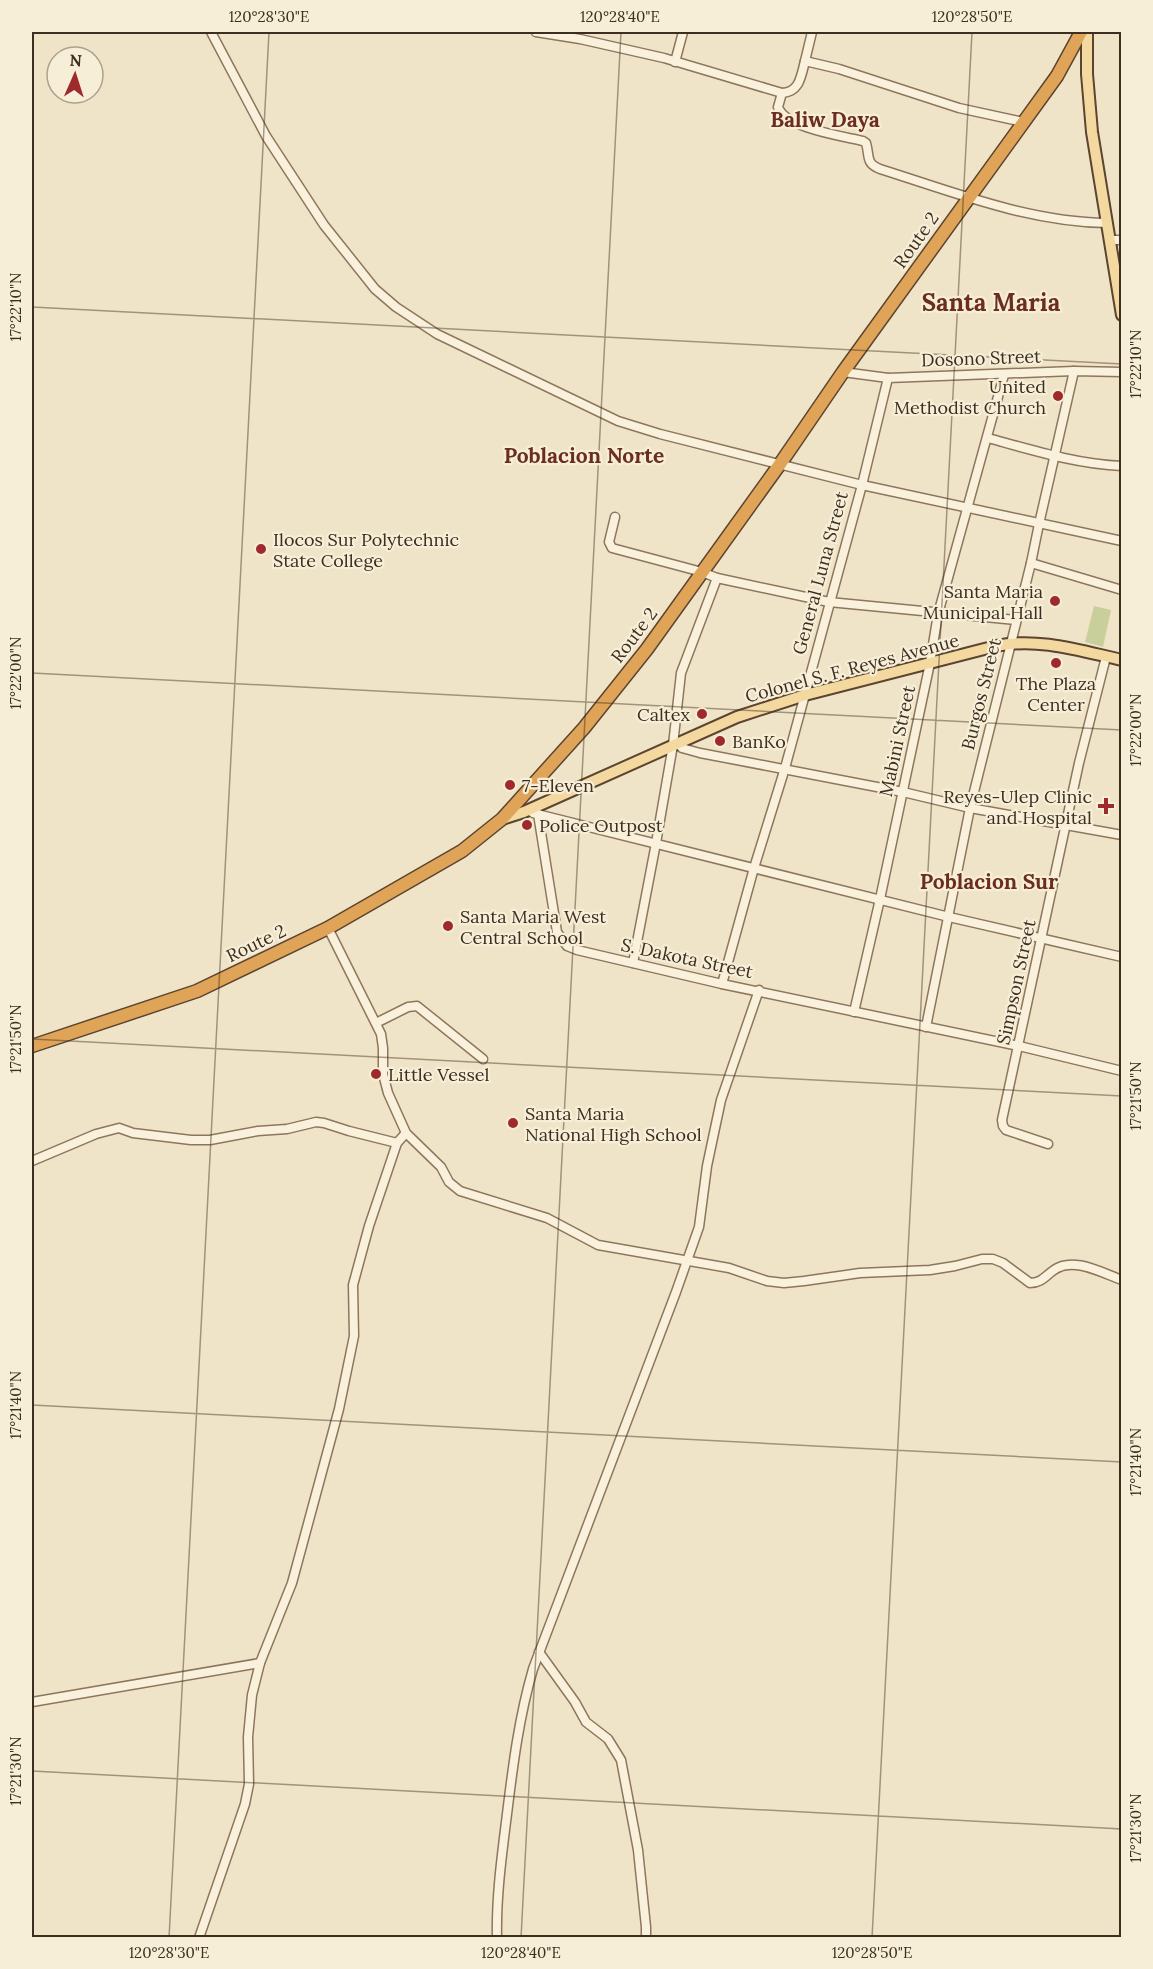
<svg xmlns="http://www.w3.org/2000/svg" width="1153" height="1969" viewBox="0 0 1153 1969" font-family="Lora,serif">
<rect width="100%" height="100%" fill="#f0e4c8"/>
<polygon fill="#c9cf9b" points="1094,606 1111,610 1103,647 1085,642"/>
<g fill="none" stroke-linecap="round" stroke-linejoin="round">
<g stroke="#8d765c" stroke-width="11">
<g id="minor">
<polyline points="211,32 266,136 324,225 375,289 396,307 437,334 618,421 660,434 862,485 1122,541"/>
<path d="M 536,32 L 580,39 L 664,58 L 782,93 C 800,92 801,76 805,61 L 839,69 L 959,108 L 1023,122"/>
<polyline points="805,61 812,32"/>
<polyline points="675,62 683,32"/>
<path d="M 782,93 L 778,107 C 785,128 842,136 863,141 L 866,143 C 870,156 865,163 880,169 C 953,192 1029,222 1107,223"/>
<polyline points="1110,240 1122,240"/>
<polyline points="843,372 888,378 1074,371 1122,372"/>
<path d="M 988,438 C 1032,450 1076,464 1122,466"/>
<polyline points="615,517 609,542 612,548 702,572 717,578 829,602 1016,620"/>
<polyline points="1031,563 1122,590"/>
<polyline points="677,743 682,748 700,753 903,792 970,808 1122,835"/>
<polyline points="533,813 949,917 1122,957"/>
<polyline points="538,814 557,932 567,946 577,950 722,984 1019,1046 1122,1071"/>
<path d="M 328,928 L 381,1034 L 383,1048 L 383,1074 L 388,1093 L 406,1133 L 441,1167 L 449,1182 L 460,1191 L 547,1218 L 598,1245 L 729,1268 L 767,1281 L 784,1283 L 804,1281 L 860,1273 L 930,1270 L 955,1266 L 982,1259 L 993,1259 L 1003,1263 L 1030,1283 C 1042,1283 1045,1276 1054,1270 C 1073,1256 1102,1273 1122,1280"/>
<polyline points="633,963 656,843 673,745 681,673 717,578"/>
<polyline points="722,984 754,868 785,768 862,485 888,378"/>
<polyline points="854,1012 880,899 930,663 938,614 1004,375"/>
<polyline points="376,1023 408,1007 417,1006 483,1059"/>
<polyline points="926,1027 970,808 1031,563 1039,524 1074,371"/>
<polyline points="1048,1144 1006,1130 1003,1126 1002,1120 1079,763 1106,657"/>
<polyline points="32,1161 96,1134 119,1128 133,1133 191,1140 210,1140 258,1131 287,1129 316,1122 324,1123 349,1131 397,1143"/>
<polyline points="539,1652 575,1702 586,1722 608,1739 621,1760 638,1850 646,1927 646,1938"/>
<polyline points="32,1702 260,1663"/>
<polyline points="199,1938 245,1804 249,1784 248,1737 252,1695 260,1663 292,1583 339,1409 354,1336 353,1285 369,1226 397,1143 406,1133"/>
<path d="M 497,1938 C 496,1897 502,1854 507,1814 C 513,1765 519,1717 533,1669 L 676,1292 L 699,1227 L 707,1166 L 721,1100 L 759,990"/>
</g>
</g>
<g stroke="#5b4430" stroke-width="14">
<g id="major">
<polyline points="1087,32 1087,74 1092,132 1122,315"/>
<path d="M 502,819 L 524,812 L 737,717 L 805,695 L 996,646 C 1038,637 1081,651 1122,660"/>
</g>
</g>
<g stroke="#5b4430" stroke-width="15">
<polyline id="highway" points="32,1046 197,991 328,928 462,851 502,819 584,728 647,649 780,464 843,372 1057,76 1081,32"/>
</g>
<use href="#minor" stroke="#faf1dc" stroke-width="8"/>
<use href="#major" stroke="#f3d9a0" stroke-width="10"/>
<use href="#highway" stroke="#e0a458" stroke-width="12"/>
</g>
<path fill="none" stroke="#3d2e20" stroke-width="1.5" stroke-opacity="0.45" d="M 32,307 L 1122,364M 32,673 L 1122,730M 32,1039 L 1122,1096M 32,1405 L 1122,1462M 32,1771 L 1122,1829M 169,1938 L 269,32M 521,1938 L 621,32M 872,1938 L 972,32"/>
<g fill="#9e2a2b" stroke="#f7eed8" stroke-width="2">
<circle cx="1058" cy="396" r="6"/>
<circle cx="261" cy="549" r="6"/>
<circle cx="1055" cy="601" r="6"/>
<circle cx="1056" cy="663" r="6"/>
<circle cx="702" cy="714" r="6"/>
<circle cx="720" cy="741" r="6"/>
<circle cx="510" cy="785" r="6"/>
<path d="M1103 797h6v6h6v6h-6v6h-6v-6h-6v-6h6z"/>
<circle cx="527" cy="825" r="6"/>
<circle cx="448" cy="926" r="6"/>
<circle cx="376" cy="1074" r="6"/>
<circle cx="513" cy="1123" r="6"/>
</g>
<g text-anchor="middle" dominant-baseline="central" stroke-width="4.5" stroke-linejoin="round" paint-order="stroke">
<g font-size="18" fill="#3d2e20" stroke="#f7eed8">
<text transform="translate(916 240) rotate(-55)">Route 2</text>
<text transform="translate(981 358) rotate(-2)">Dosono Street</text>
<text transform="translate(820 573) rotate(-75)">General Luna Street</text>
<text transform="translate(634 635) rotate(-53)">Route 2</text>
<text transform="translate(852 668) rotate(-15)">Colonel S. F. Reyes Avenue</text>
<text transform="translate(981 694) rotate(-76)">Burgos Street</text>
<text transform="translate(897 741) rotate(-78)">Mabini Street</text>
<text transform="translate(256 943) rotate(-26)">Route 2</text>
<text transform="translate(687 958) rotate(12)">S. Dakota Street</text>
<text transform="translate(1016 982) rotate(-78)">Simpson Street</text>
</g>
<g font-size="18" fill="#3d2e20" stroke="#f7eed8" text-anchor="start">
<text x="1046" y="386" text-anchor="end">United<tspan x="1046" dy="21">Methodist Church</tspan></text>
<text x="273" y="539">Ilocos Sur Polytechnic<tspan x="273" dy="21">State College</tspan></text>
<text x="1043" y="591" text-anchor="end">Santa Maria<tspan x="1043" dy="21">Municipal Hall</tspan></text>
<text x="1056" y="683" text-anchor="middle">The Plaza<tspan x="1056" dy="21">Center</tspan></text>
<text x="690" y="714" text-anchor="end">Caltex</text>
<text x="732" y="741">BanKo</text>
<text x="522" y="785">7-Eleven</text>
<text x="1092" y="796" text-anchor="end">Reyes-Ulep Clinic<tspan x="1092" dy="21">and Hospital</tspan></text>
<text x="539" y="825">Police Outpost</text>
<text x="460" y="916">Santa Maria West<tspan x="460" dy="21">Central School</tspan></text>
<text x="388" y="1074">Little Vessel</text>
<text x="525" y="1113">Santa Maria<tspan x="525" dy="21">National High School</tspan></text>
</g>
<g font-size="21" font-weight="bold" fill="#6b2e1e" stroke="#f7eed8">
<text x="825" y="119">Baliw Daya</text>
<text x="584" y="455">Poblacion Norte</text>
<text x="989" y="881">Poblacion Sur</text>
</g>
<g font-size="24" font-weight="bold" fill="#6b2e1e" stroke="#f7eed8">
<text x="991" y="302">Santa Maria</text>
</g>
</g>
<rect width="1153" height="1969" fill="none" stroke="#f7eed8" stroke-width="66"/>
<g transform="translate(75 75) rotate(3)"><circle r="28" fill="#f7eed8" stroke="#ada18e" stroke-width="1.5"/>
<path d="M0-4.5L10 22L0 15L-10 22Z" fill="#9e2a2b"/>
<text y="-9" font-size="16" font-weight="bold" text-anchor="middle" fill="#3d2e20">N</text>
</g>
<rect x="33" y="33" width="1087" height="1903" fill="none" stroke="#3d2e20" stroke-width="2"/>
<g font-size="15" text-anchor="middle" fill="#3d2e20">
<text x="269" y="22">120°28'30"E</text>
<text x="620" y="22">120°28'40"E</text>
<text x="972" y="22">120°28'50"E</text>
<text transform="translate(16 307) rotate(-90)" y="5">17°22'10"N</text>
<text transform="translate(1136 364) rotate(-90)" y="5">17°22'10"N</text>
<text transform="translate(16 673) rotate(-90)" y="5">17°22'00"N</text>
<text transform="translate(1136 730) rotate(-90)" y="5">17°22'00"N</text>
<text transform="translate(16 1039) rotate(-90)" y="5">17°21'50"N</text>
<text transform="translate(1136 1096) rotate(-90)" y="5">17°21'50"N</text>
<text transform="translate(16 1405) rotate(-90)" y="5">17°21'40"N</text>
<text transform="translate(1136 1462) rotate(-90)" y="5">17°21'40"N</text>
<text transform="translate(16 1771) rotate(-90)" y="5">17°21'30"N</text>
<text transform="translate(1136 1828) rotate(-90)" y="5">17°21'30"N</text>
<text x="169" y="1958">120°28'30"E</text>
<text x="521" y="1958">120°28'40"E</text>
<text x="872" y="1958">120°28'50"E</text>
</g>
</svg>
